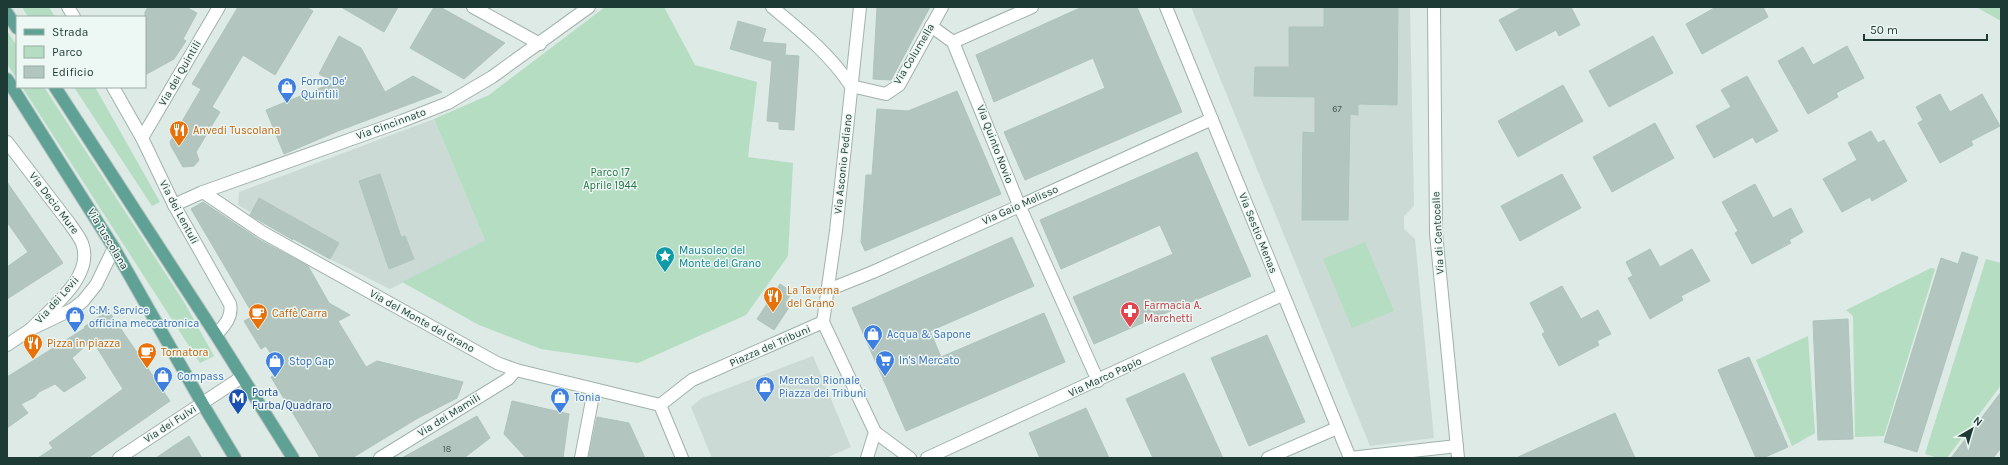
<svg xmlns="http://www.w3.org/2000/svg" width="2008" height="465" viewBox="0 0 2008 465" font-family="Karla,sans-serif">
<rect width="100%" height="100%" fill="#ddeae5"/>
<g fill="#cbdad4">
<polygon points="1191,7 1410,7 1414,206 1404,216 1404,229 1415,239 1434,438 1370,446"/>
<polygon points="434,119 485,240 390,289 330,259 238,205 239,192"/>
<polygon points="813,356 851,447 826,458 712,458 691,407 702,398"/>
</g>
<g fill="#b4ddc2">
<polygon points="22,7 49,7 55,17 28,17"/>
<polygon points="605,7 664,7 695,65 757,82 748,157 793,163 788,256 746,315 638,363 541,349 479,325 402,282 485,240 434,119 489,95"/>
<polygon points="1976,7 2001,7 2001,21"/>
<polygon points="7,31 17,46 17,79 7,64"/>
<polygon points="22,87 44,87 184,302 214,356 200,363"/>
<polygon points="74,87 95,87 160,202 152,206"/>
<polygon points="1365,242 1394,311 1352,328 1323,259"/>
<polygon points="1986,259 2001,263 2001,385 1947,458 1938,458 1925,454"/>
<polygon points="1931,268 1935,269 1884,436 1855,437 1853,316 1846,310"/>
<polygon points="1808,336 1815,433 1792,446 1756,360"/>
</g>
<g fill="#b2c5be" stroke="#afc4bc">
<polygon points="148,7 186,7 197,13 183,39 186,41 174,59 145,75 145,12"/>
<polygon points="238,7 306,7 313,11 275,75 243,55 212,107 220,112 196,152 199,160 194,166 183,167 171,146 170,142 201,89 192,84"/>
<polygon points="341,7 398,7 384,32"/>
<polygon points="434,7 440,7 505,43 464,79 410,48"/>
<polygon points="877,7 930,7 891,80 873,79"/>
<polygon points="1082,7 1137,7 1182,112 1025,180 1004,132 1105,88 1093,58 994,102 976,55"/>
<polygon points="1324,7 1398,7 1397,105 1358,104 1358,115 1350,114 1348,220 1302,220 1303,132 1315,133 1315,97 1254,96 1255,67 1289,67 1289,27 1324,27"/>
<polygon points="1523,7 1571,7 1580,25 1559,36 1556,30 1516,51 1499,20"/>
<polygon points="1716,7 1763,7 1768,17 1702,54 1686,24"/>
<polygon points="738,21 766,29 762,42 786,44 785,55 799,56 794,130 779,129 779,122 767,121 772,61 730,49"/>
<polygon points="339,36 361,48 385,92 413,76 442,92 338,131 284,154 266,110 335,82 319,74"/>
<polygon points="1653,36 1673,73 1609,107 1589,71"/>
<polygon points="1847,46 1864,78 1836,93 1838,97 1808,114 1778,61 1803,47 1813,65"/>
<polygon points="1747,76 1778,131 1756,143 1753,137 1714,158 1696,126 1731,107 1721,90"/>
<polygon points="1563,85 1583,121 1518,157 1498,121"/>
<polygon points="957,91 1001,194 865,251 861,242 866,175 872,175 877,109 908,111"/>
<polygon points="1940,94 1950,112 1982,94 2000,126 1971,141 1973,145 1940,163 1918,123 1923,120 1916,107"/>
<polygon points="1655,123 1674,158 1612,192 1593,157"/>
<polygon points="1871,131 1878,143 1884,140 1907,181 1872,201 1870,197 1842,212 1823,179 1857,160 1848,143"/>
<polygon points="1197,152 1251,276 1094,344 1073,297 1173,254 1160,225 1061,269 1040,220"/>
<polygon points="380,174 401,237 405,236 414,259 389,269 359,181"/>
<polygon points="1562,174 1581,208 1520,241 1501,206"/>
<polygon points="7,182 63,263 7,299 7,267 28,252 7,222"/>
<polygon points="1755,184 1773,218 1791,208 1803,232 1789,240 1791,243 1752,264 1735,233 1738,231 1722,202"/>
<polygon points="259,198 339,243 330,259 290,237 293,240 250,215"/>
<polygon points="203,202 258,239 308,266 329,303 350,315 338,321 366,367 377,361 463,382 457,398 418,418 352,458 320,458 271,377 281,371 266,346 261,349 244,321 254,316 191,209"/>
<polygon points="1012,237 1034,286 930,331 941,357 1044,313 1065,362 906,431 852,308"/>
<polygon points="1650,249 1660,267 1692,249 1710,281 1681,296 1683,300 1650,319 1628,278 1633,276 1626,262"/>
<polygon points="1962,252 1978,257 1917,452 1884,442 1941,258 1958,264"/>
<polygon points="780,284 792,292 785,303 790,306 774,330 757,319"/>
<polygon points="1562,286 1581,319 1598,310 1611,334 1597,341 1599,345 1559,366 1542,334 1545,332 1530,303"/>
<polygon points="108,310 170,401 88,458 38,458 53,448 49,443 123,389 92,340 72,358 86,378 64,392 55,384 39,392 35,397 21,404 28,413 7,428 7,377 85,328 84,327"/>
<polygon points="1848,319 1853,439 1818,440 1813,321"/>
<polygon points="1267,335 1305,422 1249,446 1211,358"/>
<polygon points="1749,357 1788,447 1763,458 1756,458 1718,370"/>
<polygon points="1184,373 1223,458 1153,458 1126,399"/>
<polygon points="2001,392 2001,448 1993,458 1951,458"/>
<polygon points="512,401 569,414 563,458 526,458 504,434"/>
<polygon points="1086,408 1109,458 1040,458 1029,433"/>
<polygon points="1615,413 1635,458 1516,458"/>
<polygon points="477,416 490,438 464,458 402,458"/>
<polygon points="597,417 629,423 645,458 599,458 589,456"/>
<polygon points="189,436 202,458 156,458 175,445"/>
</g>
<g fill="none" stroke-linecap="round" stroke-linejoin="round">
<g stroke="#a0b2ac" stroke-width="14">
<g id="minor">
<polyline points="68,7 74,17"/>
<polyline points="473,7 540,44"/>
<path d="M 772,7 C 801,31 830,54 851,86 L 886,94 L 899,85 L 942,7"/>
<polyline points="1166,7 1350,458"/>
<polyline points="1434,7 1436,233 1458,458"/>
<polyline points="931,26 953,42 1019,205 1098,381"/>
<polyline points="953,42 1032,7"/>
<path d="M 113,87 L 142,138 L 174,205 L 230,304 C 233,317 224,326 216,335"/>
<polyline points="142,138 219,7"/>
<path d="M 7,142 L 70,224 C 74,230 79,236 82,243 C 95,276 51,308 31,329"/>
<polyline points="203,192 262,232 497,363 516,370 660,405"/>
<polyline points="174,205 203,192 402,121 448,103 492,77 589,7"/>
<polyline points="828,290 873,272 1212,119"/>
<polyline points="823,322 836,231 860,7"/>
<polyline points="823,322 875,432 867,458"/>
<polyline points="7,345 31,329 73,309 83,301 96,285 114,248"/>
<polyline points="660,405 692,380 823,322"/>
<polyline points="660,405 682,458"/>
<polyline points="875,432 910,458"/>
<polyline points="119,458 242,377"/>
<polyline points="380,458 508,379 516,370"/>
<polyline points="581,458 594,390"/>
<polyline points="927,458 1282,295"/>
<polyline points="1268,458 1337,428"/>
<polyline points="1350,458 1457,446"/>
</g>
</g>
<g stroke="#bcc4c2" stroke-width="14">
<g id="major">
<polyline points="7,13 17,28"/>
<polyline points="7,79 114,248 202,403 235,458"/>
<polyline points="55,87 216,335 293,458"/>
</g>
</g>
<use href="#minor" stroke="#fff" stroke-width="12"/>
<use href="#major" stroke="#5fa295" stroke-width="12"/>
</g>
<defs>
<g id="shop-pin" transform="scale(1)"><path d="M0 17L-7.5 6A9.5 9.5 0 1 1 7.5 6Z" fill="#3f7fe0" stroke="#edf7f3"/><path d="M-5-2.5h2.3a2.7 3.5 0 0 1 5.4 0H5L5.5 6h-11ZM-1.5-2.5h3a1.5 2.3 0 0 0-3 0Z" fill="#fff"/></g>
<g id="restaurant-pin" transform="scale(1)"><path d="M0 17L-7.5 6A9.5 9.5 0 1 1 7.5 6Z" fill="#e8710a" stroke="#edf7f3"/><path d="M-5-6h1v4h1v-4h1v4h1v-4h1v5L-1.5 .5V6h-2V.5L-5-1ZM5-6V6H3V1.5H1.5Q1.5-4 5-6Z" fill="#fff"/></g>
<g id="sight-pin" transform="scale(1)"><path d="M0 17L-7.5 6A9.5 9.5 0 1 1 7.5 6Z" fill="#0f9aa8" stroke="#edf7f3"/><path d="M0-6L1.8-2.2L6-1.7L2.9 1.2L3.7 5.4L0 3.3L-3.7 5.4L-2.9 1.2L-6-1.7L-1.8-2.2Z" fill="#fff"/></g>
<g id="pharmacy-pin" transform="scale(1)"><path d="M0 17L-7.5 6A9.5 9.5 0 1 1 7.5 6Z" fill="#e0444e" stroke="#edf7f3"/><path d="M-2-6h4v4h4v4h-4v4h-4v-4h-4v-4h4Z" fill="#fff"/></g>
<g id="cafe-pin" transform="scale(1)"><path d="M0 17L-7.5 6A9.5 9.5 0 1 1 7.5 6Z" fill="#e8710a" stroke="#edf7f3"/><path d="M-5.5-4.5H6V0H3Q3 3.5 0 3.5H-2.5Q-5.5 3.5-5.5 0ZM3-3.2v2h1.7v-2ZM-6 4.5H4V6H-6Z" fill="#fff"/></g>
<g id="supermarket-pin" transform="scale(1)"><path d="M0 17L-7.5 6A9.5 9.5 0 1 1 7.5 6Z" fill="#3f7fe0" stroke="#edf7f3"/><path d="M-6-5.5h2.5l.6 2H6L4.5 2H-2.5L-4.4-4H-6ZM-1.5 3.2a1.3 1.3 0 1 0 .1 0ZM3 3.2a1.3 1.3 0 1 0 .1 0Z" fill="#fff"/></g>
<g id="metro-pin" transform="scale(1)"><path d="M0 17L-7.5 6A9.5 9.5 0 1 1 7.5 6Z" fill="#1a4fb4" stroke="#edf7f3"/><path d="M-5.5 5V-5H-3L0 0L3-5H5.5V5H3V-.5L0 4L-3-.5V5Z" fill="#fff"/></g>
</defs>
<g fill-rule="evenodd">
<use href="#shop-pin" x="287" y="87"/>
<use href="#restaurant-pin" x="179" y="130"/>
<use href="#sight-pin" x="665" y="256"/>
<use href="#restaurant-pin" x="773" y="296"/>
<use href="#pharmacy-pin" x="1130" y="311"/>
<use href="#cafe-pin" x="258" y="313"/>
<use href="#shop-pin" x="75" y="316"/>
<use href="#shop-pin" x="873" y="334"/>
<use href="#restaurant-pin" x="33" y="343"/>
<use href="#cafe-pin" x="147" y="352"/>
<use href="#supermarket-pin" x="885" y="360"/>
<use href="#shop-pin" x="275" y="361"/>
<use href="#shop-pin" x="163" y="376"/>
<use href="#shop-pin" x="765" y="386"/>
<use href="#shop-pin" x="560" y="397"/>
<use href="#metro-pin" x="238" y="398"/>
</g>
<g text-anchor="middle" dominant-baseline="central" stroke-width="3" stroke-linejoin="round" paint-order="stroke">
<g font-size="9" fill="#435d56">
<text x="1337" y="109">67</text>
<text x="447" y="449">18</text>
</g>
<g font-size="11" fill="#1e3a34" stroke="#edf7f3">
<text transform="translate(914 54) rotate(-59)">Via Columella</text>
<text transform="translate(180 73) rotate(-60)">Via dei Quintili</text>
<text transform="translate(391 124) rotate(-20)">Via Cincinnato</text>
<text transform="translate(995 144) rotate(69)">Via Quinto Novio</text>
<text transform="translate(843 164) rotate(-84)">Via Asconio Pediano</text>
<text transform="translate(54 203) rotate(53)">Via Decio Mure</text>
<text transform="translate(1020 205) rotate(-24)">Via Gaio Melisso</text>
<text transform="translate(179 212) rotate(62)">Via dei Lentuli</text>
<text transform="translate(1258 233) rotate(68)">Via Sestio Menas</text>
<text transform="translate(1438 233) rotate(-93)">Via di Centocelle</text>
<text transform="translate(108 239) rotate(59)">Via Tuscolana</text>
<text transform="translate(57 300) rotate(-48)">Via dei Levii</text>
<text transform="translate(422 321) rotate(29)">Via del Monte del Grano</text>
<text transform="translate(770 346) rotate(-24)">Piazza dei Tribuni</text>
<text transform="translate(1105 377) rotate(-25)">Via Marco Papio</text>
<text transform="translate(449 415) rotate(-32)">Via dei Mamili</text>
<text transform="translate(170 424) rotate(-33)">Via dei Fulvi</text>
</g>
<g font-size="11" fill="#366cbe" stroke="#edf7f3" text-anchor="start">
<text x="301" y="81">Forno De'<tspan x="301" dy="13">Quintili</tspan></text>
<text x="89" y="310">C:M: Service<tspan x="89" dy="13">officina meccatronica</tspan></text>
<text x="887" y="334">Acqua &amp; Sapone</text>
<text x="899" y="360">In's Mercato</text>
<text x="289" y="361">Stop Gap</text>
<text x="177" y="376">Compass</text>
<text x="779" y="380">Mercato Rionale<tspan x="779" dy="13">Piazza dei Tribuni</tspan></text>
<text x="574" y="397">Tonia</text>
</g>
<g font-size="11" fill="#c56008" stroke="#edf7f3" text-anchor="start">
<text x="193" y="130">Anvedi Tuscolana</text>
<text x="787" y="290">La Taverna<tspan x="787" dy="13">del Grano</tspan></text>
<text x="272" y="313">Caffè Carra</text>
<text x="47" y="343">Pizza in piazza</text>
<text x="161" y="352">Tornatora</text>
</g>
<g font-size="11" fill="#277248" stroke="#edf7f3">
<text x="610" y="172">Parco 17<tspan x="610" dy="13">Aprile 1944</tspan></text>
</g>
<g font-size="11" fill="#0d838f" stroke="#edf7f3" text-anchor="start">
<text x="679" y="250">Mausoleo del<tspan x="679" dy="13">Monte del Grano</tspan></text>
</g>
<g font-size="11" fill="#be3a42" stroke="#edf7f3" text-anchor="start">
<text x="1144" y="305">Farmacia A.<tspan x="1144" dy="13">Marchetti</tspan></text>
</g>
<g font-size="11" fill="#164399" stroke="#edf7f3" text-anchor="start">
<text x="252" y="392">Porta<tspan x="252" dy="13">Furba/Quadraro</tspan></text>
</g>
</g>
<rect width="2008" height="465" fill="none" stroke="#1e3a34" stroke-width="16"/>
<rect x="16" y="16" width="130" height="72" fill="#edf7f3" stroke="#9aaba7"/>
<rect x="24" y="29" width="20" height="6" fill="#5fa295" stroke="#9aaba7"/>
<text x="52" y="36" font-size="12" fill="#1e3a34">Strada</text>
<rect x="24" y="46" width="20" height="12" fill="#b4ddc2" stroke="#9aaba7"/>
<text x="52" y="56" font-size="12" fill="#1e3a34">Parco</text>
<rect x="24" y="66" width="20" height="12" fill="#b2c5be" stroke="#9aaba7"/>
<text x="52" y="76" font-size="12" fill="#1e3a34">Edificio</text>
<g transform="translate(1972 429) rotate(38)" stroke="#edf7f3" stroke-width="3" paint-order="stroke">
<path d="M0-3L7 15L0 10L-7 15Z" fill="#1e3a34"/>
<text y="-6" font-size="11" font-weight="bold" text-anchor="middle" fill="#1e3a34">N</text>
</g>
<path d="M1864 34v6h123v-6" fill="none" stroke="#1e3a34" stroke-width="2"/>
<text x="1870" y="34" font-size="12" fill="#1e3a34" stroke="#edf7f3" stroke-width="3" paint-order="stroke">50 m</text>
</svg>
